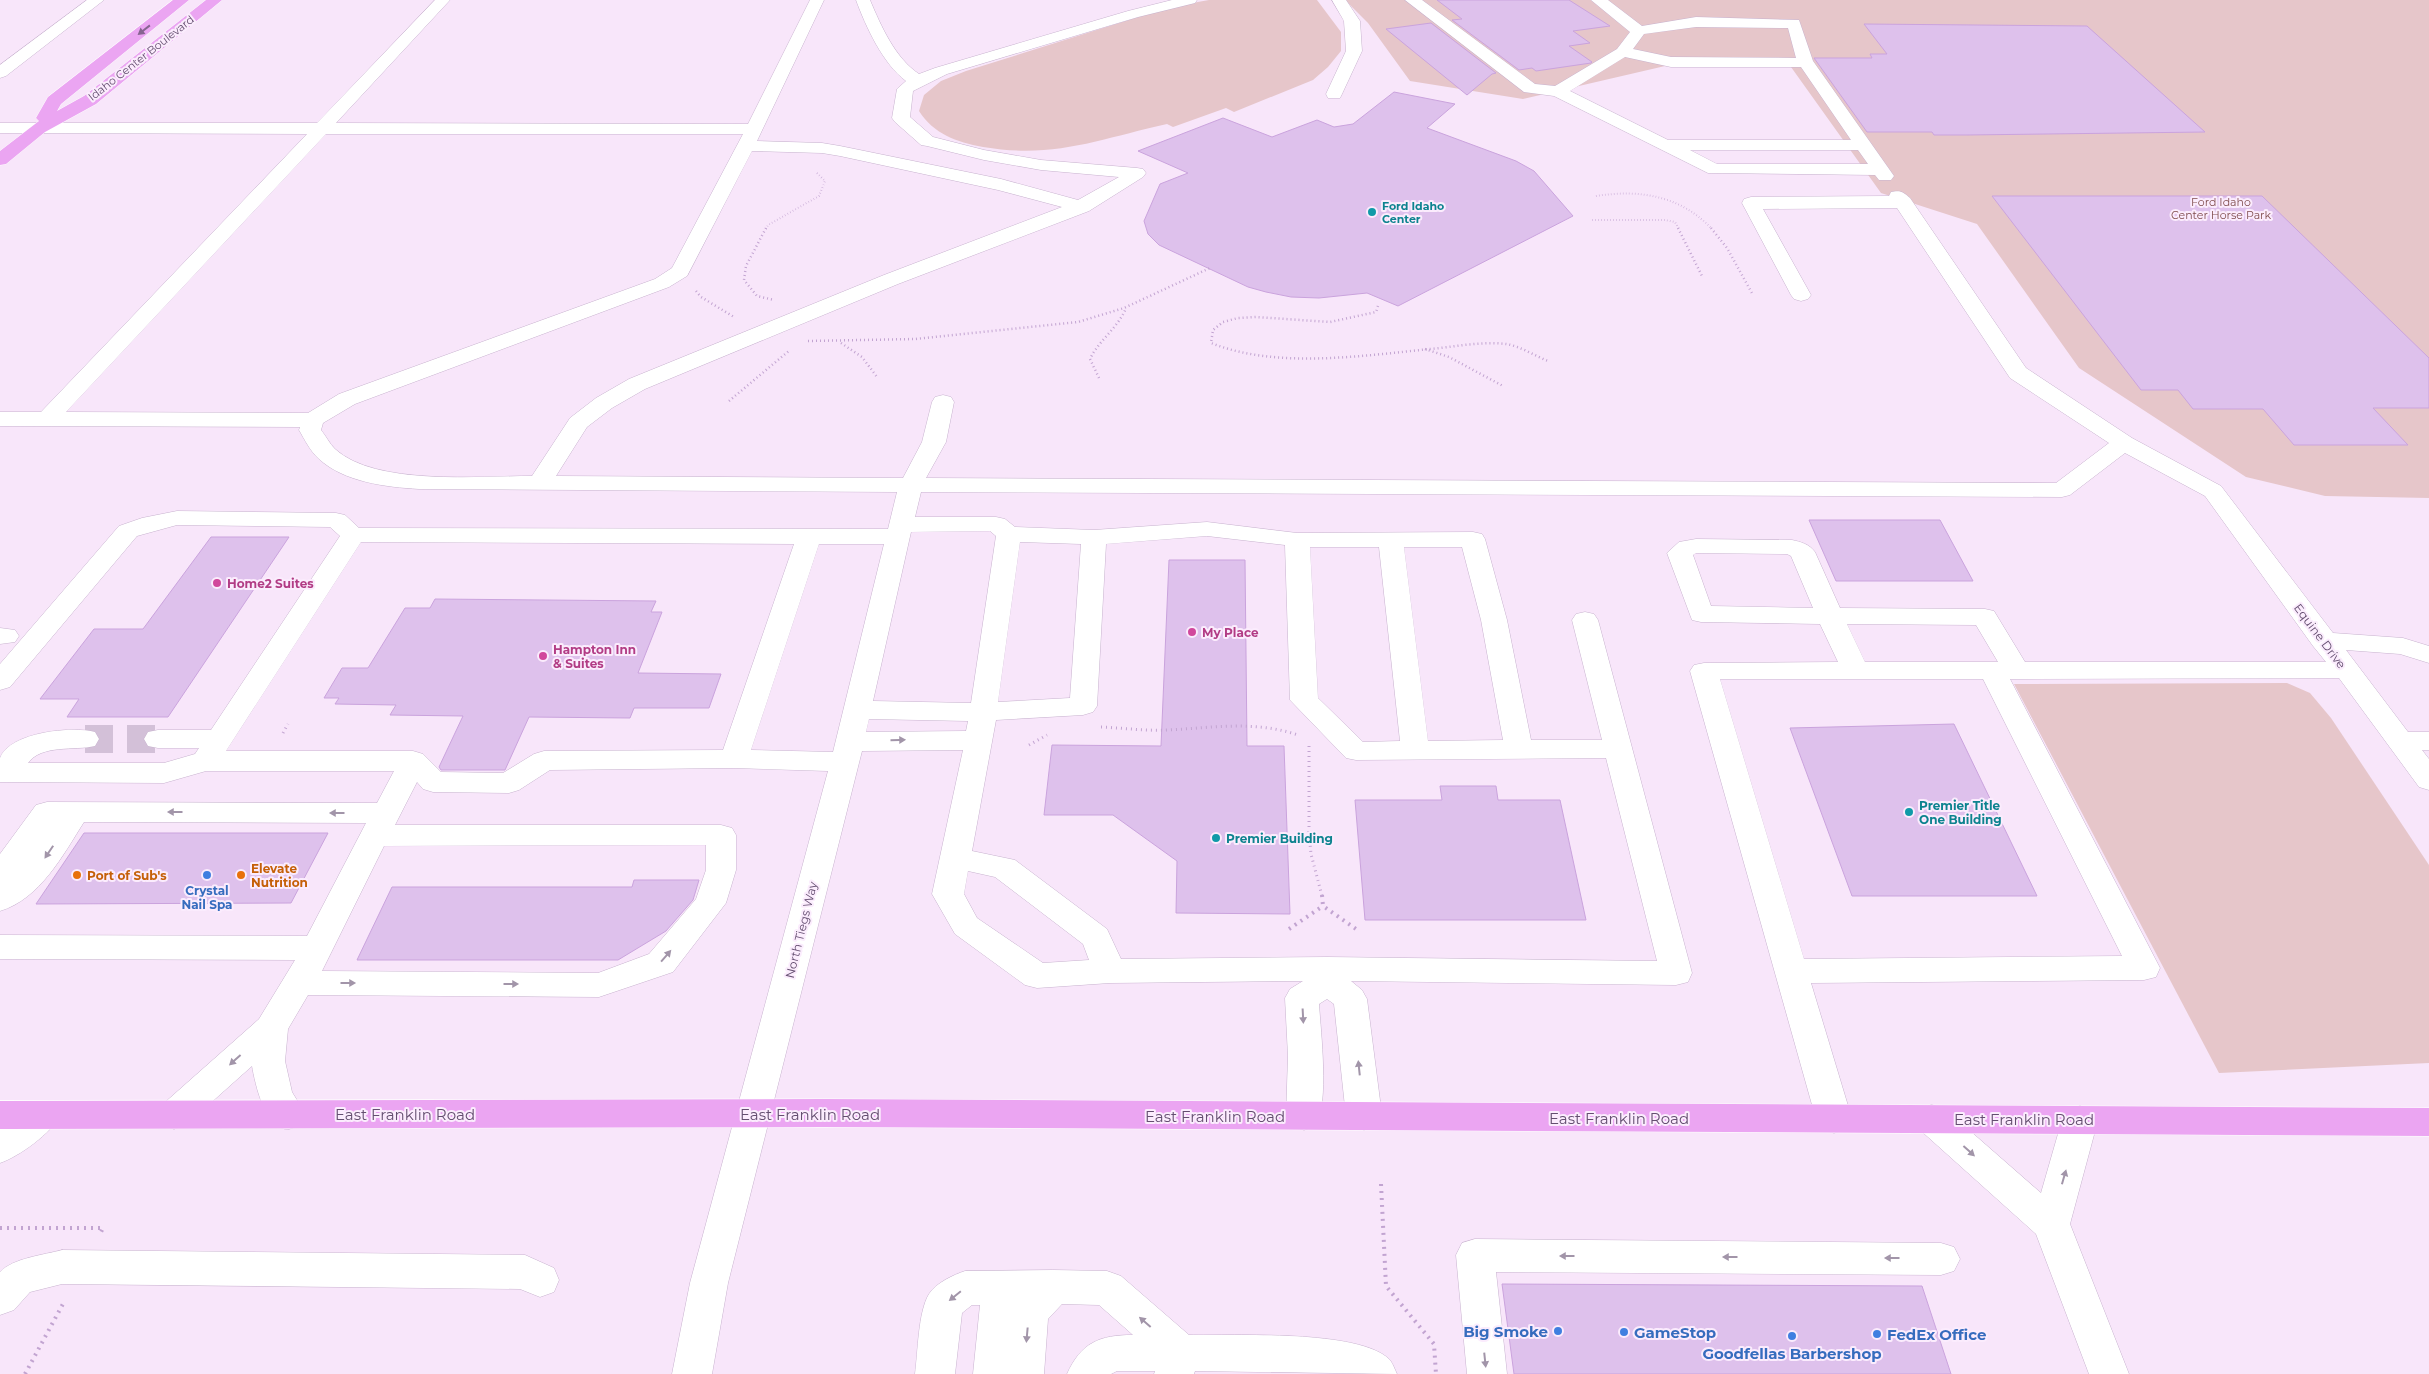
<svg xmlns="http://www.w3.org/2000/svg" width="2429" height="1374" viewBox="0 0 2429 1374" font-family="Montserrat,sans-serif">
<rect width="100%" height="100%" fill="#f8e6fa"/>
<g fill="#e6c6ca">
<path d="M 1209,0 L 1317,0 L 1341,32 L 1341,51 L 1328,67 L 1313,80 L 1234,112 L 1226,108 L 1173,127 L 1167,124 C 1099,139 1055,159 983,147 C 956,142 934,134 919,111 L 924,95 L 941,81 L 966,71 L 1170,7 Z"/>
<polygon points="1345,0 2429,0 2429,498 2325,496 2246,477 2079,368 1977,224 1881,193 1791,67 1678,63 1523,99 1410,81 1368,23"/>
<polygon points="2287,683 2310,693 2331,718 2429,865 2429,1063 2219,1073 2014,684"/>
</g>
<g fill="#dec1ec" stroke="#caa3dd">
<polygon points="1437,0 1569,0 1610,26 1573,31 1590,43 1569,46 1592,62 1591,63 1536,71 1532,68 1519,70 1452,20 1462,19"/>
<polygon points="1431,23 1496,73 1492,74 1467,95 1386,29"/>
<polygon points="1864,24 2087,26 2205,132 1967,135 1934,135 1932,132 1867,132 1814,58 1872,58 1870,54 1887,54"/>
<polygon points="1394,92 1455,104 1427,128 1516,161 1534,171 1573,216 1398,306 1367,293 1319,298 1291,297 1266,292 1248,287 1159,245 1148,234 1144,221 1160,184 1188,173 1138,151 1223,118 1272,137 1317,120 1334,127 1353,124"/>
<polygon points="1992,196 2262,196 2429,358 2429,408 2373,408 2408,445 2294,445 2263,409 2193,409 2178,390 2141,390"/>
<polygon points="1809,520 1940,520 1973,581 1836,581"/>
<polygon points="211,537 289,537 168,717 67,717 79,699 40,699 94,629 143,629"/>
<polygon points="1169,560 1245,560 1247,746 1284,746 1290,914 1176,913 1177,861 1113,815 1044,815 1052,745 1161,746"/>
<polygon points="435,599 656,601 651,612 662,612 638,673 721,674 709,708 634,708 630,718 529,717 505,770 441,770 439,767 463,716 390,715 396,705 335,704 339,698 324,698 342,668 368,668 405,608 430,608"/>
<polygon points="1954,724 2037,896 1852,896 1790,728"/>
<polygon points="1440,786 1496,786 1498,800 1560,800 1586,920 1365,920 1355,800 1442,800"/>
<polygon points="84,833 328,833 291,903 36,904"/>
<polygon points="634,880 699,880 693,900 666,931 618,960 357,960 392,887 632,887"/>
<polygon points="1502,1284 1922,1286 1951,1374 1514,1374"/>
</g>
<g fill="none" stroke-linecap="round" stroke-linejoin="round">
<polyline stroke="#d3c0d8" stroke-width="28" stroke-dasharray="28 14" stroke-linecap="butt" points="85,739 158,739"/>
<g stroke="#c8b3cf" stroke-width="1">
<g id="minor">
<polygon points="87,0 104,0 6,76 0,78 0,65"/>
<path d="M 435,0 L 450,0 L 336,123 L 748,124 L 810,0 L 824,0 L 757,141 L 822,143 L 840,146 L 1001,179 L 1078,200 L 1119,177 L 1041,170 L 984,160 L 927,146 L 921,145 L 895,122 L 892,118 L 897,89 L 906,81 C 883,64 866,27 856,0 L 870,0 C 881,26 895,58 919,74 L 935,68 L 1128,11 L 1172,0 L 1197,0 L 1195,3 L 1138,17 L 947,74 L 913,91 L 910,117 L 933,137 L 984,150 L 1041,160 L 1137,168 L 1143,169 L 1146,173 L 1143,177 L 1089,211 L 898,284 L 645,389 L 612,408 L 587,427 L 556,476 L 903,478 L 922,442 L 932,402 L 935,397 L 943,395 L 951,397 L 954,402 L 946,442 L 926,478 L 2056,483 L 2109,443 L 2010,378 L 1897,208 L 1763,209 L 1811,295 L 1808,299 L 1801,301 L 1794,299 L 1791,295 L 1742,203 L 1744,199 L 1751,197 L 1889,196 L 1891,192 C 1901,190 1903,192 1910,198 L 2026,368 L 2132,438 L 2221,486 L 2333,633 L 2403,638 L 2429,646 L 2429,663 L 2400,654 L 2346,650 L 2408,732 L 2429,732 L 2429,750 L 2422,750 L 2429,759 L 2429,790 L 2419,787 L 2339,678 L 2010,679 L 2160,968 L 2156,977 L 2144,980 L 1811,983 L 1852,1119 L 1847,1129 L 1834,1133 L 1821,1129 L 1816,1119 L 1690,671 L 1694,665 L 1704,663 L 1838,662 L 1820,624 L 1701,622 L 1692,620 L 1667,553 L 1679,542 L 1696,539 L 1792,540 C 1801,542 1809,544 1815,552 L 1840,608 L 1985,609 L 1994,611 L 2025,662 L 2326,662 L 2313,646 L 2205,496 L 2125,453 L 2070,495 L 2062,497 L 921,492 L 915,517 L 996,517 L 1005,519 L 1015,527 L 1094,530 L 1207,522 L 1297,533 L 1473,532 L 1482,534 L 1485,539 L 1507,620 L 1531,740 L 1602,740 L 1572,620 L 1576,614 L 1585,612 L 1594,614 L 1598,620 L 1692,973 L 1688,982 L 1676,985 L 1351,981 L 1362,990 L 1367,999 L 1382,1116 L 1376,1126 L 1364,1130 L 1352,1126 L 1346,1116 L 1334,1004 L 1327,999 L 1319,1004 C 1321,1034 1329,1101 1316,1126 L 1304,1130 L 1292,1126 L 1286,1116 L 1288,1056 L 1285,998 L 1290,989 L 1303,981 L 1110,983 L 1037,988 L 1025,985 L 955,934 L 932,894 L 963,750 L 862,751 L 728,1283 L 712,1374 L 672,1374 L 690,1283 L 828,771 L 734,768 L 550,770 L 519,790 L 509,793 L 433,792 L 423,789 L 417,782 L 395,825 L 721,825 L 732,828 L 736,835 L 736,870 L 726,903 L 673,972 L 599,997 L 308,995 L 288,1029 L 285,1061 L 292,1092 L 306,1115 L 300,1125 C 297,1126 293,1128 289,1129 C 265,1131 255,1083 252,1066 L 186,1125 L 174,1129 L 162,1125 L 156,1115 L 162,1105 L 259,1019 L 295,960 L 0,959 L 0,935 L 307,936 L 366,823 L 84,822 C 63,855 40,899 0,911 L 0,854 L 36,805 L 47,802 L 377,803 L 394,771 L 206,771 L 164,783 L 0,782 C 0,775 0,764 0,758 C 10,732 72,726 95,732 L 99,739 L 95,746 C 74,751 42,744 28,763 L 164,763 L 195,754 L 199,748 L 158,748 L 148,746 L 144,739 L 148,732 L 158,730 L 211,730 L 340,536 L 330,527 L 177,525 L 137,536 L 10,687 L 0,690 L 0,664 L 119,526 L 142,518 L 177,511 L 336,513 L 345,515 L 359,528 L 888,529 L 897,492 L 419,489 C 386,487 344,482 319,459 C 310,451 305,440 299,430 L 300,427 L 0,426 L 0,412 L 41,412 L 307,134 L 0,133 L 0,123 L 317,123 ZM 326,134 L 743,134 L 672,268 L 655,279 L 339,394 L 308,413 L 66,412 ZM 752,151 L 822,153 L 840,156 L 998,190 L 1062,207 L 884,275 L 629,379 L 596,398 L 570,418 L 532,476 C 480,476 375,486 335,449 C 329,443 326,436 321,430 L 323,423 L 355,404 L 669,287 L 687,276 ZM 990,531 L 996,536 L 971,703 L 873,701 L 911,532 ZM 1207,536 L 1285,545 L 1290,700 L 1346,758 L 1356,760 L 1606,758 L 1657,961 L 1327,957 L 1121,959 L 1107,929 L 1015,860 L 972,851 L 996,720 L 1083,715 L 1093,712 L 1097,706 L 1106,544 ZM 361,542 L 794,544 L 723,750 L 544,751 L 534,754 L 503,773 L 441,772 L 423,754 L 413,751 L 226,751 ZM 1020,542 L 1081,544 L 1070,698 L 998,702 ZM 819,544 L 884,544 L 833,752 L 751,750 ZM 1310,547 L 1379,547 L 1400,741 L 1363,742 L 1318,698 ZM 1404,547 L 1462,547 L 1481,620 L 1503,740 L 1428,741 ZM 1696,553 L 1787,554 L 1791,556 L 1813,608 L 1711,606 L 1693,555 ZM 1847,624 L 1976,625 L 1998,662 L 1865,662 ZM 1720,679 L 1983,679 L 2122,956 L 1804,959 ZM 869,719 L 968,721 L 966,731 L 866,732 ZM 706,845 L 706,870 L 696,899 L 649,954 L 598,973 L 322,971 L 384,846 ZM 968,871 L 995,877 L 1083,944 L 1089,960 L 1043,963 L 977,918 L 964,894 Z"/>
<polygon points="1332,0 1346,0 1360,21 1362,51 1342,94 1340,98 1328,98 1326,94 1346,51 1344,21"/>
<path d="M 1405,0 L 1422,0 L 1535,84 L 1555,86 L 1617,49 L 1630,32 L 1591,0 L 1608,0 L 1642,26 L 1696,17 L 1799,20 L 1813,61 L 1894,176 L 1891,180 L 1879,180 L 1875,175 L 1708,173 L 1554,96 L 1524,92 ZM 1696,27 L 1788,28 L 1796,58 L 1671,57 L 1633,49 L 1644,34 ZM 1625,57 L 1671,67 L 1801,67 L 1851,140 L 1668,140 L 1570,91 ZM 1690,150 L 1858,150 L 1868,164 L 1717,164 Z"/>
<polygon points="0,628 15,630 19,636 15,642 0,644"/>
<path d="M 43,1101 L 55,1105 L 61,1115 C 51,1133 20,1156 0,1163 L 0,1128 L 31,1105 Z"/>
<polygon points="1932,1105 1945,1109 2041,1193 2062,1120 2067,1110 2080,1106 2093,1110 2098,1120 2070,1224 2129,1374 2089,1374 2036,1234 1919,1129 1914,1119 1919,1109"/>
<polygon points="1475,1239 1941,1243 1954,1247 1960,1259 1954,1271 1941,1275 1496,1272 1507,1374 1467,1374 1456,1255 1462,1243"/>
<path d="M 62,1250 L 525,1255 L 554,1268 L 559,1280 L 554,1292 L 540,1297 L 520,1289 L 62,1284 L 30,1292 L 14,1310 L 0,1315 L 0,1272 C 13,1258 44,1255 62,1250 Z"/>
<path d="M 1053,1270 L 1107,1271 L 1121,1276 L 1189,1335 C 1233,1336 1360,1329 1390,1360 C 1393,1364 1395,1370 1397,1374 L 1195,1371 L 1194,1374 L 1154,1374 L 1155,1371 L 1117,1371 L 1111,1374 L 1067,1374 C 1081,1343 1099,1335 1133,1335 L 1099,1305 L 1062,1304 L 1048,1319 L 1044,1374 L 973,1374 L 980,1305 L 972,1305 L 962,1313 L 955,1374 L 915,1374 C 918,1352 918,1312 929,1294 C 936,1283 953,1275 965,1271 Z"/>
</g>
</g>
<g stroke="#fff" stroke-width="1">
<g id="major">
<polygon points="173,0 189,0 61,104 57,111 84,96 206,0 222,0 96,104 45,132 6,164 0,165 0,151 39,121 36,118 48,97"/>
<polygon points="823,1099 2429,1108 2429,1136 823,1127 0,1129 0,1101"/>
</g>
</g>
<g stroke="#c2a4d1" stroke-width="2" stroke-dasharray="0.5 2.5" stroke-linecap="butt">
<path d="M 1596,196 C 1640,189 1681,196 1712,229"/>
<polyline points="1592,220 1665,220 1675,222 1679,229"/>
<polyline points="766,229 768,225 819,196 825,181 816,172"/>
</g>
<g stroke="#c2a4d1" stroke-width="2.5" stroke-dasharray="1 3" stroke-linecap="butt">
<polyline points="766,228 746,266 744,280 757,296 774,300"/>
<polyline points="1678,228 1702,276"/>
<polyline points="1711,228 1727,248 1753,295"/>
<polyline points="696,291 701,297 734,317"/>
<path d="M 1378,306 L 1376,312 L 1330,322 L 1256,317 L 1238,318 L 1223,322 L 1213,330 L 1211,343 C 1276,369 1361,356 1430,349 C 1454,347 1481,341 1506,344 C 1520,346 1535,356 1548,361"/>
<polyline points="808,341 915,339 1078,322 1124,308 1210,268"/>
<polyline points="841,343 862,357 877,377"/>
<polyline points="1425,349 1449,357 1503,386"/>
<path d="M 1099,378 L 1090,359 C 1099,340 1118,328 1126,308"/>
<polyline points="729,401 790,350"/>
</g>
<g stroke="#c2a4d1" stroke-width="3" stroke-dasharray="1 4" stroke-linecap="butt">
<path d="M 1101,727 C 1123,728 1145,731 1167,730 C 1212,728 1254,720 1298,735"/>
<polyline points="283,733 288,724"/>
<polyline points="1029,745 1047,735"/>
<polyline points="1309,746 1309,833 1311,854 1322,896"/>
</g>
<g stroke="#c2a4d1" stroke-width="4" stroke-dasharray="2 5" stroke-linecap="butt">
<polyline points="1322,895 1323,906 1356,929"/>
<polyline points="1289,929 1323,906"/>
<polyline points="1381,1184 1386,1286 1434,1344 1436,1374"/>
<polyline points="0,1228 103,1228 101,1232"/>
<polyline points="25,1374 64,1302"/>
</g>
<use href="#minor" fill="#fff" fill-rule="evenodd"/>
<use href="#major" fill="#eba5f2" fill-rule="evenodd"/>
</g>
<defs><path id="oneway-solid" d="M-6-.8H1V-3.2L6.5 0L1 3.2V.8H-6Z" transform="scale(1.25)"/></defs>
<use fill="#866490" href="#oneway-solid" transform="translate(144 30) rotate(142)"/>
<g fill="#a295a9">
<use href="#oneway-solid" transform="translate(898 740) rotate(-1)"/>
<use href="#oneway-solid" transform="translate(175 812) rotate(-180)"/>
<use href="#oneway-solid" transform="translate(337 813) rotate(-180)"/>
<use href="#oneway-solid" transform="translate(49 852) rotate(124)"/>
<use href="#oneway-solid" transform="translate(666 956) rotate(-49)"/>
<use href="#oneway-solid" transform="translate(348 983)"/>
<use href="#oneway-solid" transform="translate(511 984)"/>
<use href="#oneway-solid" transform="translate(1303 1016) rotate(87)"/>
<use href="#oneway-solid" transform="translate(235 1060) rotate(138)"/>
<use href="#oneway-solid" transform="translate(1359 1068) rotate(-96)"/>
<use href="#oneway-solid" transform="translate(1969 1151) rotate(42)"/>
<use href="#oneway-solid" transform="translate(2064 1177) rotate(-74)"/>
<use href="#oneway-solid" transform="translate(1567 1256) rotate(-180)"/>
<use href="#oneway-solid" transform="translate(1730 1257) rotate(-180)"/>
<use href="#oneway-solid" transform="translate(1892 1258) rotate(-180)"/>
<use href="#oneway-solid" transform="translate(955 1296) rotate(141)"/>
<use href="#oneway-solid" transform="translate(1145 1322) rotate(-139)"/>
<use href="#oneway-solid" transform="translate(1027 1335) rotate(95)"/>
<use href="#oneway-solid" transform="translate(1485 1360) rotate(84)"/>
</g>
<g fill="#0f9aa8" stroke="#fbecfd" stroke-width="2">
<circle cx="1372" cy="212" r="5"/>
<circle cx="1909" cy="812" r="5"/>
<circle cx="1216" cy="838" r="5"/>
</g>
<g fill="#d1479c" stroke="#fbecfd" stroke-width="2">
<circle cx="217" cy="583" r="5"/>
<circle cx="1192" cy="632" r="5"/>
<circle cx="543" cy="656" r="5"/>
</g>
<g fill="#e8710a" stroke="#fbecfd" stroke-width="2">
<circle cx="77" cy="875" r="5"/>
<circle cx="241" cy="875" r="5"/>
</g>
<g fill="#3f7fe0" stroke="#fbecfd" stroke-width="2">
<circle cx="207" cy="875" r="5"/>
<circle cx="1558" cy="1331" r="5"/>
<circle cx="1624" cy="1332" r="5"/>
<circle cx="1877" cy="1334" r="5"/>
<circle cx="1792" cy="1336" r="5"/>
</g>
<g text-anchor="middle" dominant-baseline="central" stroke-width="4" stroke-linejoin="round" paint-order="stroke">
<g font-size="11" fill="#644e70" stroke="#fbecfd">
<text transform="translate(141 58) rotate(-38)">Idaho Center Boulevard</text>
</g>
<g font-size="11" fill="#804d4e" stroke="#fbecfd">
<text x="2221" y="202">Ford Idaho<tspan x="2221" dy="13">Center Horse Park</tspan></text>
</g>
<g font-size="11" font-weight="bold" fill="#0d838f" stroke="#fbecfd" text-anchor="start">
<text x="1382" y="206">Ford Idaho<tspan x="1382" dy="13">Center</tspan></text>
</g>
<g font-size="12" font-weight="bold" fill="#b23c85" stroke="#fbecfd" text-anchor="start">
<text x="227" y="583">Home2 Suites</text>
<text x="1202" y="632">My Place</text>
<text x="553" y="649">Hampton Inn<tspan x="553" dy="14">&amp; Suites</tspan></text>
</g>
<g font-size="12" fill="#644e70" stroke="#fbecfd">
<text transform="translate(2320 636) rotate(53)">Equine Drive</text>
<text transform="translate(801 930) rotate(-76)">North Tiegs Way</text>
</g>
<g font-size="12" font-weight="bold" fill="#0d838f" stroke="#fbecfd" text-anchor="start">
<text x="1919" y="805">Premier Title<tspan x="1919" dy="14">One Building</tspan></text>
<text x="1226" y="838">Premier Building</text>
</g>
<g font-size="12" font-weight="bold" fill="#c56008" stroke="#fbecfd" text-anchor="start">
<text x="251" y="868">Elevate<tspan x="251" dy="14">Nutrition</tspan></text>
<text x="87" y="875">Port of Sub's</text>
</g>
<g font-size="12" font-weight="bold" fill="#366cbe" stroke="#fbecfd">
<text x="207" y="890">Crystal<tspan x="207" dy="14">Nail Spa</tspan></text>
</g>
<g font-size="15" fill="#644e70" stroke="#fbecfd">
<text x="405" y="1114">East Franklin Road</text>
<text x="810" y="1114">East Franklin Road</text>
<text x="1215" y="1116">East Franklin Road</text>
<text x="1619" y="1118">East Franklin Road</text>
<text x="2024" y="1119">East Franklin Road</text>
</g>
<g font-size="15" font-weight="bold" fill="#366cbe" stroke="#fbecfd" text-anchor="start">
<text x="1548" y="1331" text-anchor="end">Big Smoke</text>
<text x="1634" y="1332">GameStop</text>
<text x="1887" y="1334">FedEx Office</text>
<text x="1792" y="1353" text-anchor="middle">Goodfellas Barbershop</text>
</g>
</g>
</svg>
